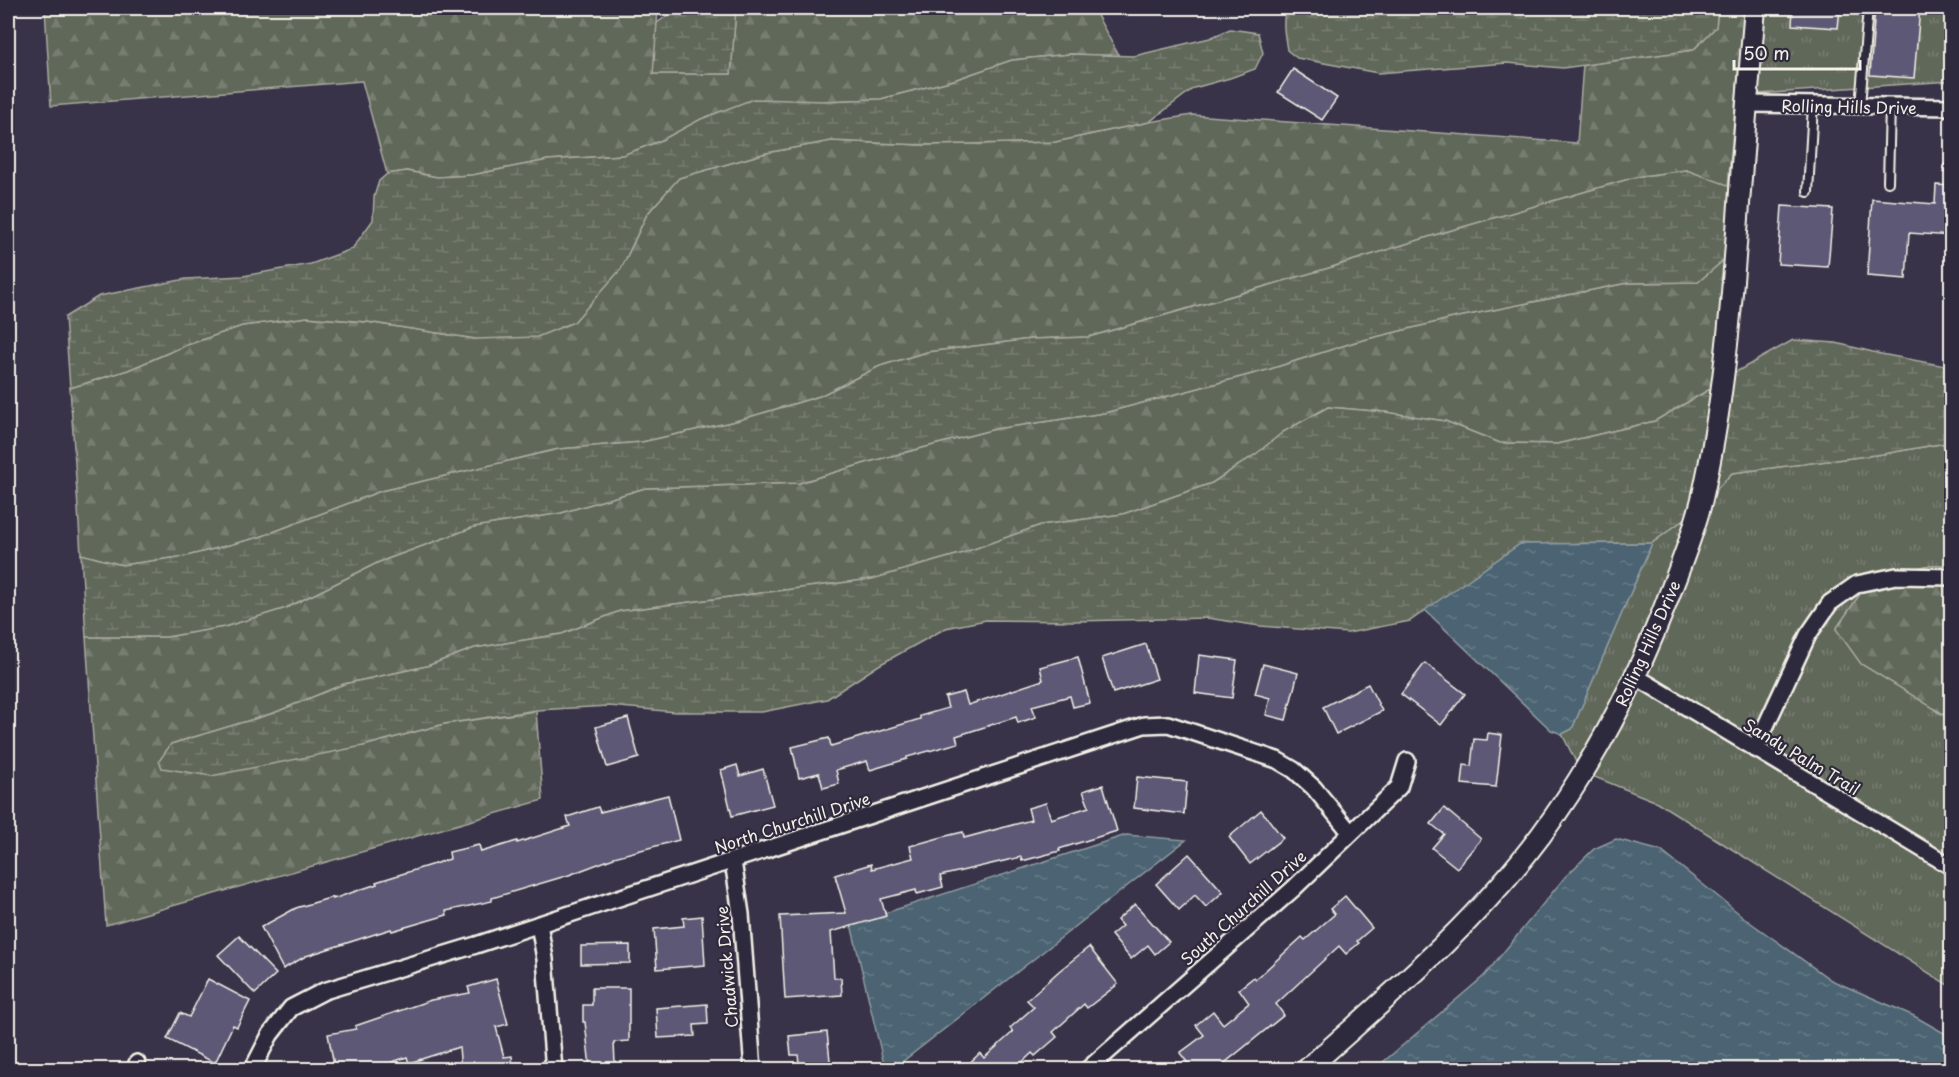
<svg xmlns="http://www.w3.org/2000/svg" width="1959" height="1077" viewBox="0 0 1959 1077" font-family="'Playpen Sans',sans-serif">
<defs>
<pattern id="grass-tufts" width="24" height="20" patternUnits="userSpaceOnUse" patternTransform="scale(1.5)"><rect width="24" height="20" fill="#61675a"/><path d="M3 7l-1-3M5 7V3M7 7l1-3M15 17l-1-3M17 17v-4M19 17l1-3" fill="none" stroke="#787d72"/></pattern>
<pattern id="forest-firs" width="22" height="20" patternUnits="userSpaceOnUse" patternTransform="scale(1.5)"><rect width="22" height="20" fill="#61675a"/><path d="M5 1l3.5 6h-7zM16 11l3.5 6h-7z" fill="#787d72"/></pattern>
<pattern id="wetland-marsh" width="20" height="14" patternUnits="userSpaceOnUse" patternTransform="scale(1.5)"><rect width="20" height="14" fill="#61675a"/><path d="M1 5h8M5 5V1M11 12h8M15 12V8" fill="none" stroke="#787d72"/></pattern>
<pattern id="water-ripples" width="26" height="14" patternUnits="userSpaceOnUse" patternTransform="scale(1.5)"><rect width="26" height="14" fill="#4b6472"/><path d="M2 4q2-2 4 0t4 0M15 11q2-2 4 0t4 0" fill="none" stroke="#667b86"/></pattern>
</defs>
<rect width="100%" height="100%" fill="#383348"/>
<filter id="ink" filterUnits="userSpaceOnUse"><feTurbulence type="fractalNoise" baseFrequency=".0167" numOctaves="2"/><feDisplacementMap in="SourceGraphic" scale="12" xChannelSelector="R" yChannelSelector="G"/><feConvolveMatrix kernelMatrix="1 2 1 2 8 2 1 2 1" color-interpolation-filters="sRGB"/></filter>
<g filter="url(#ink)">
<g fill="url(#grass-tufts)" stroke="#aaaca1" stroke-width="1.5">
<polygon points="1765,8 1951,8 1951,81 1757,94"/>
<polygon points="1951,442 1951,565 1930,565 1936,711 1951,719 1951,987 1657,802 1592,776 1616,737 1672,616 1691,564 1713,493 1732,473 1883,454"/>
<path d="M 1687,517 C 1658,603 1624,686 1577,764 L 1562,734 L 1572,729 L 1652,543 Z"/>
</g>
<g fill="url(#forest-firs)" stroke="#aaaca1" stroke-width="1.5">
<polygon points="45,8 658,8 654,74 731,74 736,8 1093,8 1119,56 1070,54 1012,60 954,80 881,99 824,101 660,141 623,155 548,160 472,175 437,177 407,171 387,174 362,81 51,106"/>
<polygon points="1718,8 1744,8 1728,186 1686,170 1636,177 1435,235 1329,268 1089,337 1031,339 927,352 880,366 820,396 736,421 642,442 559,449 381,491 260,537 187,556 122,565 81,554 70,388 128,370 184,346 242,326 307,317 367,322 476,339 621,269 647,214 678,178 766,153 831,141 923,145 1055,142 1149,122 1192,115 1577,143 1583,65 1693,50 1716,27"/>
<polygon points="1725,259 1712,388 1655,421 1557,444 1500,443 1445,421 1385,412 1328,407 1283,432 1257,454 1212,483 1123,514 1041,525 960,554 872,579 620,611 562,634 475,648 427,666 344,684 274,713 171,744 363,746 444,724 536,711 543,800 106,925 86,637 166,637 224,627 286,608 379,562 474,527 561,513 645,488 799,483 872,461 995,429 1104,413 1267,370 1355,342 1453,318 1627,283 1698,282"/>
<polygon points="1930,565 1951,565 1951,719 1861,664 1836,629 1871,578"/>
</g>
<g fill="url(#wetland-marsh)" stroke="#aaaca1" stroke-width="1.5">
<polygon points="678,8 736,8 731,74 653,74 657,23"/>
<path d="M 1287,8 L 1718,8 L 1716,27 L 1693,50 L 1563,68 L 1507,63 L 1378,73 L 1297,58 L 1287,50 C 1285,37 1281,20 1287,8 Z"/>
<polygon points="1230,29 1258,33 1263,53 1255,69 1230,78 1194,88 1149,122 1055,142 923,145 831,141 766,153 679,178 647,214 621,269 574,322 537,337 476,339 367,322 307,317 242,326 184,346 128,370 70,388 65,317 99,296 186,279 243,276 311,264 352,249 373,220 374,197 379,181 387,174 407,171 437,177 472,175 548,160 623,155 660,141 701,119 753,99 824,101 881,99 954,80 1012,60 1070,54 1134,56 1210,38"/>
<polygon points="1686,170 1728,185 1730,192 1725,259 1698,282 1627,283 1453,318 1355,342 1267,370 1104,413 995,429 872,461 799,483 645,488 561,513 474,527 379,562 286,608 224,627 166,637 86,637 81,554 122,565 187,556 260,537 381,491 559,449 642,442 736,421 820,396 880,366 927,352 1031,339 1089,337 1329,268 1435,235 1636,177"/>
<polygon points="1793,340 1836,343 1881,354 1951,367 1951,442 1883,454 1732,473 1713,493 1730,400 1734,373"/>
<polygon points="1712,388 1692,501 1687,517 1652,543 1520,544 1410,621 1348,633 1260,626 1207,618 1075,621 986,620 946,628 879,665 827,699 762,712 676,712 609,706 537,710 444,724 363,746 211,776 162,768 159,761 171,744 274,713 344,684 427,666 475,648 562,634 620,611 872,579 960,554 1041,525 1123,514 1212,483 1256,454 1283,432 1328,407 1385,412 1445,421 1500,443 1557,444 1655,421"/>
</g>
<g fill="url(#water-ripples)" stroke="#8f9ca1" stroke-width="1.5">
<polygon points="1652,543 1572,729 1562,734 1551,730 1425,610 1520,544"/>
<polygon points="1126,835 1186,840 893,1069 885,1069 851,924"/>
<polygon points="1616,839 1661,851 1751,923 1831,980 1914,1016 1951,1037 1951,1069 1375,1069 1484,976 1565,877 1594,849"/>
</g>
<g fill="#5d5876" stroke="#f4f1e8" stroke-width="1.5">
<polygon points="1793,8 1840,8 1838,28 1792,25"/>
<polygon points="1875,8 1920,8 1914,78 1870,75"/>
<polygon points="1293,69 1337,98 1322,120 1278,92"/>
<polygon points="1936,185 1952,186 1952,236 1909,233 1906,279 1867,276 1872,199 1935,204"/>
<polygon points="1782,206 1833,209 1828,267 1778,264"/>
<polygon points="1146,644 1157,679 1113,693 1102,658"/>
<polygon points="1199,655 1237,660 1232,698 1195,693"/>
<polygon points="1078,657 1090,703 1073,707 1070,696 1032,706 1036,717 1018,723 1016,717 956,736 958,743 907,757 907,759 870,770 867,761 836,770 839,784 823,788 819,773 799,778 792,747 829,738 831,746 920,719 920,716 948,708 945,697 964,692 968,705 1043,680 1040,667"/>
<polygon points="1425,663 1465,694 1441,725 1401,694"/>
<polygon points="1263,664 1298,673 1286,720 1266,715 1270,698 1255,694"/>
<polygon points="1368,684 1382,711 1336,734 1323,707"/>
<polygon points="628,718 639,758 607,767 596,727"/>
<polygon points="1488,733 1502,735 1496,787 1462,784 1464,765 1471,766 1474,739 1487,740"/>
<polygon points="737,765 740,776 763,769 773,805 732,816 721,770"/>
<polygon points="1137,777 1187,782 1184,814 1134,808"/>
<polygon points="1103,785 1117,831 1059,849 1060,851 1022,861 1021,857 940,876 943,887 917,894 916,890 881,899 886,916 831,932 834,978 841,978 842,995 785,999 780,916 846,913 835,875 871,864 872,869 913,858 910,846 946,836 963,832 964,838 1031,820 1028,808 1046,803 1051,819 1089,807 1083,791"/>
<polygon points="668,795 679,840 614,857 614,858 569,875 492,898 492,901 446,911 447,915 392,931 391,929 306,956 283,969 261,927 296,908 333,897 333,899 377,884 376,882 450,859 449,852 479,845 481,852 517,841 517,843 570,826 567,817 598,807 600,812"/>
<polygon points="1444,808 1481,839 1457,868 1432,848 1444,834 1431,824"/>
<polygon points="1261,810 1283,838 1250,864 1229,837"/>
<polygon points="1189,854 1223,892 1206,907 1195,895 1179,910 1156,884"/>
<polygon points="1345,896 1372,928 1357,941 1359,943 1346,954 1339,946 1276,1004 1284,1015 1216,1070 1193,1070 1180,1053 1204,1035 1196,1025 1213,1011 1223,1024 1249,1003 1239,989 1254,977 1256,979 1302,937 1305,940 1335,914 1330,909"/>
<polygon points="1135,904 1169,942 1155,954 1148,945 1131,959 1111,935 1122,926 1117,920"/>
<polygon points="702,916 705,965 657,969 654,929 684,926 683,918"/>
<polygon points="239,936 276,974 255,994 218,955"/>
<polygon points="630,945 630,963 581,964 581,946"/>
<polygon points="1089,947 1118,984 1087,1008 1084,1004 1053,1032 1057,1037 1035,1056 1032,1053 1014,1070 962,1070 980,1053 984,1058 1013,1032 1010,1028 1034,1007 1027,1000 1059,971"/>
<polygon points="208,979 250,1001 237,1027 233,1025 215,1063 167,1039 180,1013 189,1017"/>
<polygon points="496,979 508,1024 496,1027 504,1057 512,1056 513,1070 461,1070 459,1047 409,1063 407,1057 369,1070 335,1070 328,1034 356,1029 355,1026 431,1000 470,993 468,987"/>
<polygon points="592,988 629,988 629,1041 614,1042 615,1064 590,1067 585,1022 583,1022 583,1005 592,1005"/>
<polygon points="707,1004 708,1024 694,1025 695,1036 658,1038 656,1008"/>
<polygon points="827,1032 831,1070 800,1070 798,1055 791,1055 789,1036"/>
</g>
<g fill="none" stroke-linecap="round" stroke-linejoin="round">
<g stroke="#f4f1e8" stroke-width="12">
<g id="service">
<polyline points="1860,106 1868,8"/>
<polyline points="1948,168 1952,168"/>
<polyline points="1888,182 1890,106"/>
<polyline points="1808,192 1813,105"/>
</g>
</g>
<g stroke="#f4f1e8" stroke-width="20">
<g id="minor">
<polyline points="1747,104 1952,107"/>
<polyline points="1635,676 1952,867"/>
<polyline points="1755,749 1808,635 1830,603 1857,584 1896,576 1952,577"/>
<polyline points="733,861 741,914 753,1070"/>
<polyline points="539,924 545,959 554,1070"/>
<polyline points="137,1063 138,1070"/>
<polyline points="252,1070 270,1035 291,1008 324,991 476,945 1144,725 1168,724 1277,760 1294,770 1314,788 1350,832"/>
<polyline points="1087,1070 1293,889 1399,787 1407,761"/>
</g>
</g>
<g stroke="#f4f1e8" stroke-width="24">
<path id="tertiary" d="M 1306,1070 C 1389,996 1475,924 1541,835 C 1597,759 1640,674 1673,585 C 1684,557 1695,528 1702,499 C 1723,407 1731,313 1738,218 C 1743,148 1749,78 1755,8"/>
</g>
<use href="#service" stroke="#2f2a3d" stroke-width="8"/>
<use href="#minor" stroke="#2f2a3d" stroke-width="15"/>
<use href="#tertiary" stroke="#2f2a3d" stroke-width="20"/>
</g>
</g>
<g text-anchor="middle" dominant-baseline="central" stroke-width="4.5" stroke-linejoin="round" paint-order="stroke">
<g font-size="16" fill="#f4f1e8" stroke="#2f2a3d">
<text transform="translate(1849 106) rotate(1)">Rolling Hills Drive</text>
<text transform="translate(1647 643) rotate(-66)">Rolling Hills Drive</text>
<text transform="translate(1802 756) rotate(31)">Sandy Palm Trail</text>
<text transform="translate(792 822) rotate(-18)">North Churchill Drive</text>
<text transform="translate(1243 907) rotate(-42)">South Churchill Drive</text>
<text transform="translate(726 967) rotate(-95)">Chadwick Drive</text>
</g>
</g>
<rect width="1959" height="1077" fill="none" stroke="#2f2a3d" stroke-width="30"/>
<rect x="15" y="15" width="1929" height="1047" fill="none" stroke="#f4f1e8" stroke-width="2" filter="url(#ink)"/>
<path d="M1734 60v9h126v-9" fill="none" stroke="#f4f1e8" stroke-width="3"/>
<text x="1743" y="60" font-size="18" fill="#f4f1e8" stroke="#2f2a3d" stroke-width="4.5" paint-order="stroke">50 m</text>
</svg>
